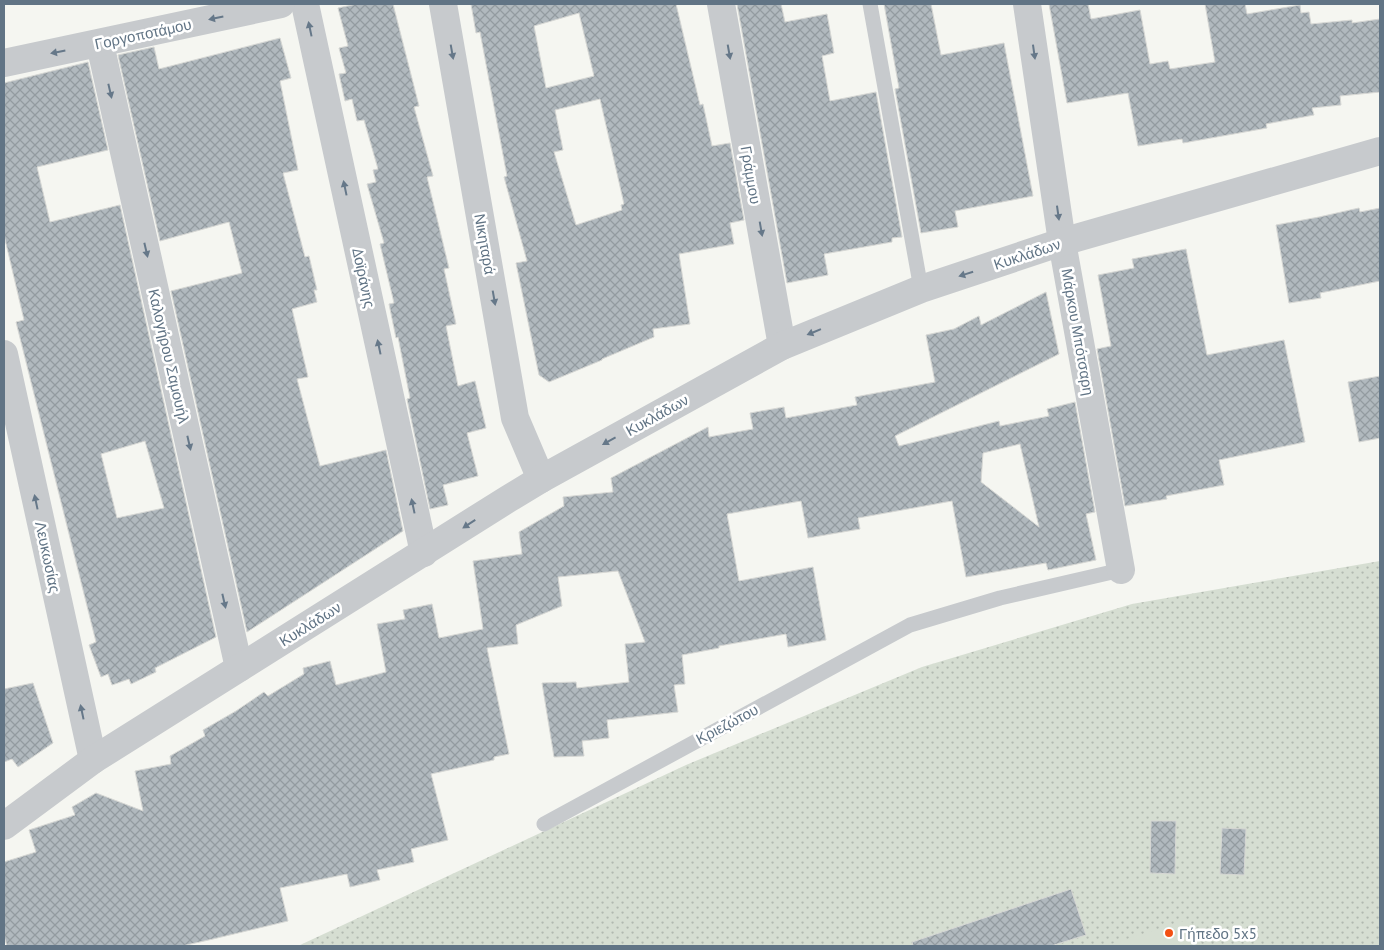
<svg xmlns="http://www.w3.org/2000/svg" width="1384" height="950" viewBox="0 0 1384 950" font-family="'PT Sans',sans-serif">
<defs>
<pattern id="grass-dots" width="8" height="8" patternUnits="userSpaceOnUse" patternTransform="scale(1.25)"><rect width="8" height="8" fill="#d6ded2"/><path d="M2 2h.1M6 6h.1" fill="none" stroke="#b1b9b0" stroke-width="1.8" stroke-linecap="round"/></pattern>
<pattern id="building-cross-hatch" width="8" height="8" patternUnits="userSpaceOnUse" patternTransform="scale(1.25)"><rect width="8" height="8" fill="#b1b9be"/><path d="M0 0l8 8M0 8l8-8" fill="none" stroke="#939ba0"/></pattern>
</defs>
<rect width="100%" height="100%" fill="#f5f6f1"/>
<polygon fill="url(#grass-dots)" points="1380,561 1380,946 298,946 686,765 922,667 1132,604"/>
<polygon fill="#d6ded2" points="1187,920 1196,946 1105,946"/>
<g fill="url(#building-cross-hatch)" stroke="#d6d7d4" fill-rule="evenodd">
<polygon points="357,4 393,4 419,106 414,107 433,176 427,177 449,268 444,269 456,324 446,326 458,386 475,381 486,428 467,433 478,476 443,485 448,505 430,509 407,399 410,398 398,337 396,338 389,304 394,303 380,244 384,243 367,184 376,182 373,170 378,169 364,120 357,121 352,99 345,101 339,74 346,73 339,48 348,46 338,8"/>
<path d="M 471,4 L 676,4 L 700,105 L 703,104 L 712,146 L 730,143 L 744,220 L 730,223 L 734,244 L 679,254 L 690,324 L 653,329 L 654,337 L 602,359 L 602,360 L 549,382 L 539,375 L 516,263 L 527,261 L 504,177 L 507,176 L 480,32 L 476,33 ZM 579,13 L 594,76 L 546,88 L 534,26 ZM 600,99 L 624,204 L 621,205 L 622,210 L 576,225 L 554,152 L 563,150 L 555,110 Z"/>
<polygon points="737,4 781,4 785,22 827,14 834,53 822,56 830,101 876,92 902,237 892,238 892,242 824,254 828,275 787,283"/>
<polygon points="884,4 931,4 941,55 1004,43 1033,196 955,211 958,227 921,233 895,89 899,88"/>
<polygon points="1049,4 1088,4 1091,19 1140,10 1150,64 1168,61 1170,69 1215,62 1205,4 1245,4 1247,14 1300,5 1301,13 1309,12 1311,24 1352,20 1352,23 1380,19 1380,92 1340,96 1341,105 1312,108 1314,115 1266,124 1267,128 1183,143 1182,139 1138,146 1128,93 1067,103"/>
<polygon points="280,38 291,78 280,81 298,170 283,173 305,257 309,256 317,290 314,290 317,302 292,309 308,377 297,379 320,466 386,450 403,531 247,632 171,291 242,273 229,222 160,241 118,55 154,47 159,69"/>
<path d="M 88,62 L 108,150 L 37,167 L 50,222 L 120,205 L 216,637 L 155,668 L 156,672 L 131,684 L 129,679 L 112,685 L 108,674 L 101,677 L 89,645 L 96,642 L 16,322 L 24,320 L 4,235 L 4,83 ZM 145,441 L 164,508 L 117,518 L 101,454 Z"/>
<polygon points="1359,208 1360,212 1380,208 1380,281 1320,293 1321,298 1289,303 1276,225 1319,217"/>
<polygon points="1186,249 1207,355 1284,340 1305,442 1219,460 1224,485 1166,496 1167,499 1125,506 1097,349 1111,346 1098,275 1134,268 1132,259"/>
<path d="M 1046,292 L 1059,354 L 895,436 L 899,446 L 999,421 L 1000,426 L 1049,416 L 1047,409 L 1075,402 L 1095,512 L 1086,514 L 1096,560 L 1048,570 L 1046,563 L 966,577 L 952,501 L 858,518 L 860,529 L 808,538 L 801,501 L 727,514 L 739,581 L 813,567 L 826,640 L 788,647 L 786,634 L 719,646 L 719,648 L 682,655 L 685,684 L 674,685 L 678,712 L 607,720 L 609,738 L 582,741 L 584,756 L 554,757 L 542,683 L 576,682 L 577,688 L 629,682 L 625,644 L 645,642 L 618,571 L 558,577 L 562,606 L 516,625 L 518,644 L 487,648 L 509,754 L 494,757 L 494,760 L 431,774 L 448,840 L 411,849 L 414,862 L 377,870 L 380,880 L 350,887 L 347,874 L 280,888 L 288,921 L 213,939 L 182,946 L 7,946 L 4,936 L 4,862 L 36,852 L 29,830 L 75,815 L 72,807 L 96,793 L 143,811 L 135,771 L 171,764 L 170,756 L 205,736 L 203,730 L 236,711 L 264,692 L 268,696 L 304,674 L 303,668 L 330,661 L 336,685 L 386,672 L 377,624 L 405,619 L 403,610 L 432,604 L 439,638 L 483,629 L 473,561 L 522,554 L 519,532 L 564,506 L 563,497 L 613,492 L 611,478 L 708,427 L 709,437 L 753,429 L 750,413 L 784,407 L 786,418 L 857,405 L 855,397 L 935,382 L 926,335 L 954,329 L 979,316 L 981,325 ZM 1020,444 L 1039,527 L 981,482 L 983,453 Z"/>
<polygon points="1380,376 1380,438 1359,442 1348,382"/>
<polygon points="33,683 53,743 18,767 12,759 4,762 4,689"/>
<polygon points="1151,821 1176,821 1175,874 1150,873"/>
<polygon points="1222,828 1246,829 1244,875 1220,874"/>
<polygon points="1071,889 1086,935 1051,946 913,946 912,942"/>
</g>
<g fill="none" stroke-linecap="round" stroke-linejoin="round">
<g stroke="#c7cacd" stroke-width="15">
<polyline points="870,4 921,289"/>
<polyline points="544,824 910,625 1000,598 1121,570"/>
</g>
<g stroke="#c7cacd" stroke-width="28">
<polyline points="305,4 424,553"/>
<polyline points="443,4 515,418 541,479"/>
<polyline points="721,4 782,346"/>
<polyline points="1027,4 1062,242 1121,570"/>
<polyline points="100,44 239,668"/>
<polyline points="4,63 281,4"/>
<polyline points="4,354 93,760"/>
<polyline points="4,826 93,760 508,499 541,479 782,346 921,289 1062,242 1380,151"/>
</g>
</g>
<defs><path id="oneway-solid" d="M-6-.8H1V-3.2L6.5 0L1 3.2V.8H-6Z" transform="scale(1.25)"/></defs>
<g fill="#667889">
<use href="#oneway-solid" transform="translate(216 18) rotate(168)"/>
<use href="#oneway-solid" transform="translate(310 29) rotate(-102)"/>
<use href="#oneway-solid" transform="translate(58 52) rotate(169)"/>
<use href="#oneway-solid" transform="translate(452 52) rotate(80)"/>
<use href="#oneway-solid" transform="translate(729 52) rotate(80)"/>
<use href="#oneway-solid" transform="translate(1034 52) rotate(82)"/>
<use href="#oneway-solid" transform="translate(110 91) rotate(77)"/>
<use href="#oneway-solid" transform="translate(345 188) rotate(-102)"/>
<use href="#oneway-solid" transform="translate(1058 213) rotate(82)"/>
<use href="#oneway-solid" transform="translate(761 229) rotate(80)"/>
<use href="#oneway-solid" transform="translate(146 250) rotate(77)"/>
<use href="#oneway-solid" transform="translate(966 274) rotate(162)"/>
<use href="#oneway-solid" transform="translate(494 298) rotate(80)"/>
<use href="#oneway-solid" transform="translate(814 332) rotate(158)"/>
<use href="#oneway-solid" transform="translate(379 347) rotate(-102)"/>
<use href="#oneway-solid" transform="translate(609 441) rotate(151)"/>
<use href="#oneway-solid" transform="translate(189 443) rotate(77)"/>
<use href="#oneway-solid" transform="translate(36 502) rotate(-102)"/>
<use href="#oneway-solid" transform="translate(413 506) rotate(-102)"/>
<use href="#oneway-solid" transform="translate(469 524) rotate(147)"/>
<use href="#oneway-solid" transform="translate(224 601) rotate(77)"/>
<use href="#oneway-solid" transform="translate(82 712) rotate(-102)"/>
</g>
<circle fill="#f35013" stroke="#fff" stroke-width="2" cx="1169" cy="933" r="5"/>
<g text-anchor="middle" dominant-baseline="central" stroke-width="5" stroke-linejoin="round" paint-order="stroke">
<g font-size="15" fill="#617485" stroke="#fff">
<text transform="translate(143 34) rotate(-12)">Γοργοποτάμου</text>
<text transform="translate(751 175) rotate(80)">Γράμμου</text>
<text transform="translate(485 244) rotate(80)">Νικηταρά</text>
<text transform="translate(1027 254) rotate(-18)">Κυκλάδων</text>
<text transform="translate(364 278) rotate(78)">Δοϊράνης</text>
<text transform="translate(1078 332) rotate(80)">Μάρκου Μπότσαρη</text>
<text transform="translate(169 356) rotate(77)">Καλογήρου Σαμουήλ</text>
<text transform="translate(657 415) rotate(-29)">Κυκλάδων</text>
<text transform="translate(48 557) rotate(78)">Λευκωσίας</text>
<text transform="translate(310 624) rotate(-32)">Κυκλάδων</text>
<text transform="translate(727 724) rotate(-28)">Κριεζώτου</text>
</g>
<g font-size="15" fill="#617485" stroke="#fff" text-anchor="start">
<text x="1179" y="933">Γήπεδο 5x5</text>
</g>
</g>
<rect width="1384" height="950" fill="none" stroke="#617485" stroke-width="10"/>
</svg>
